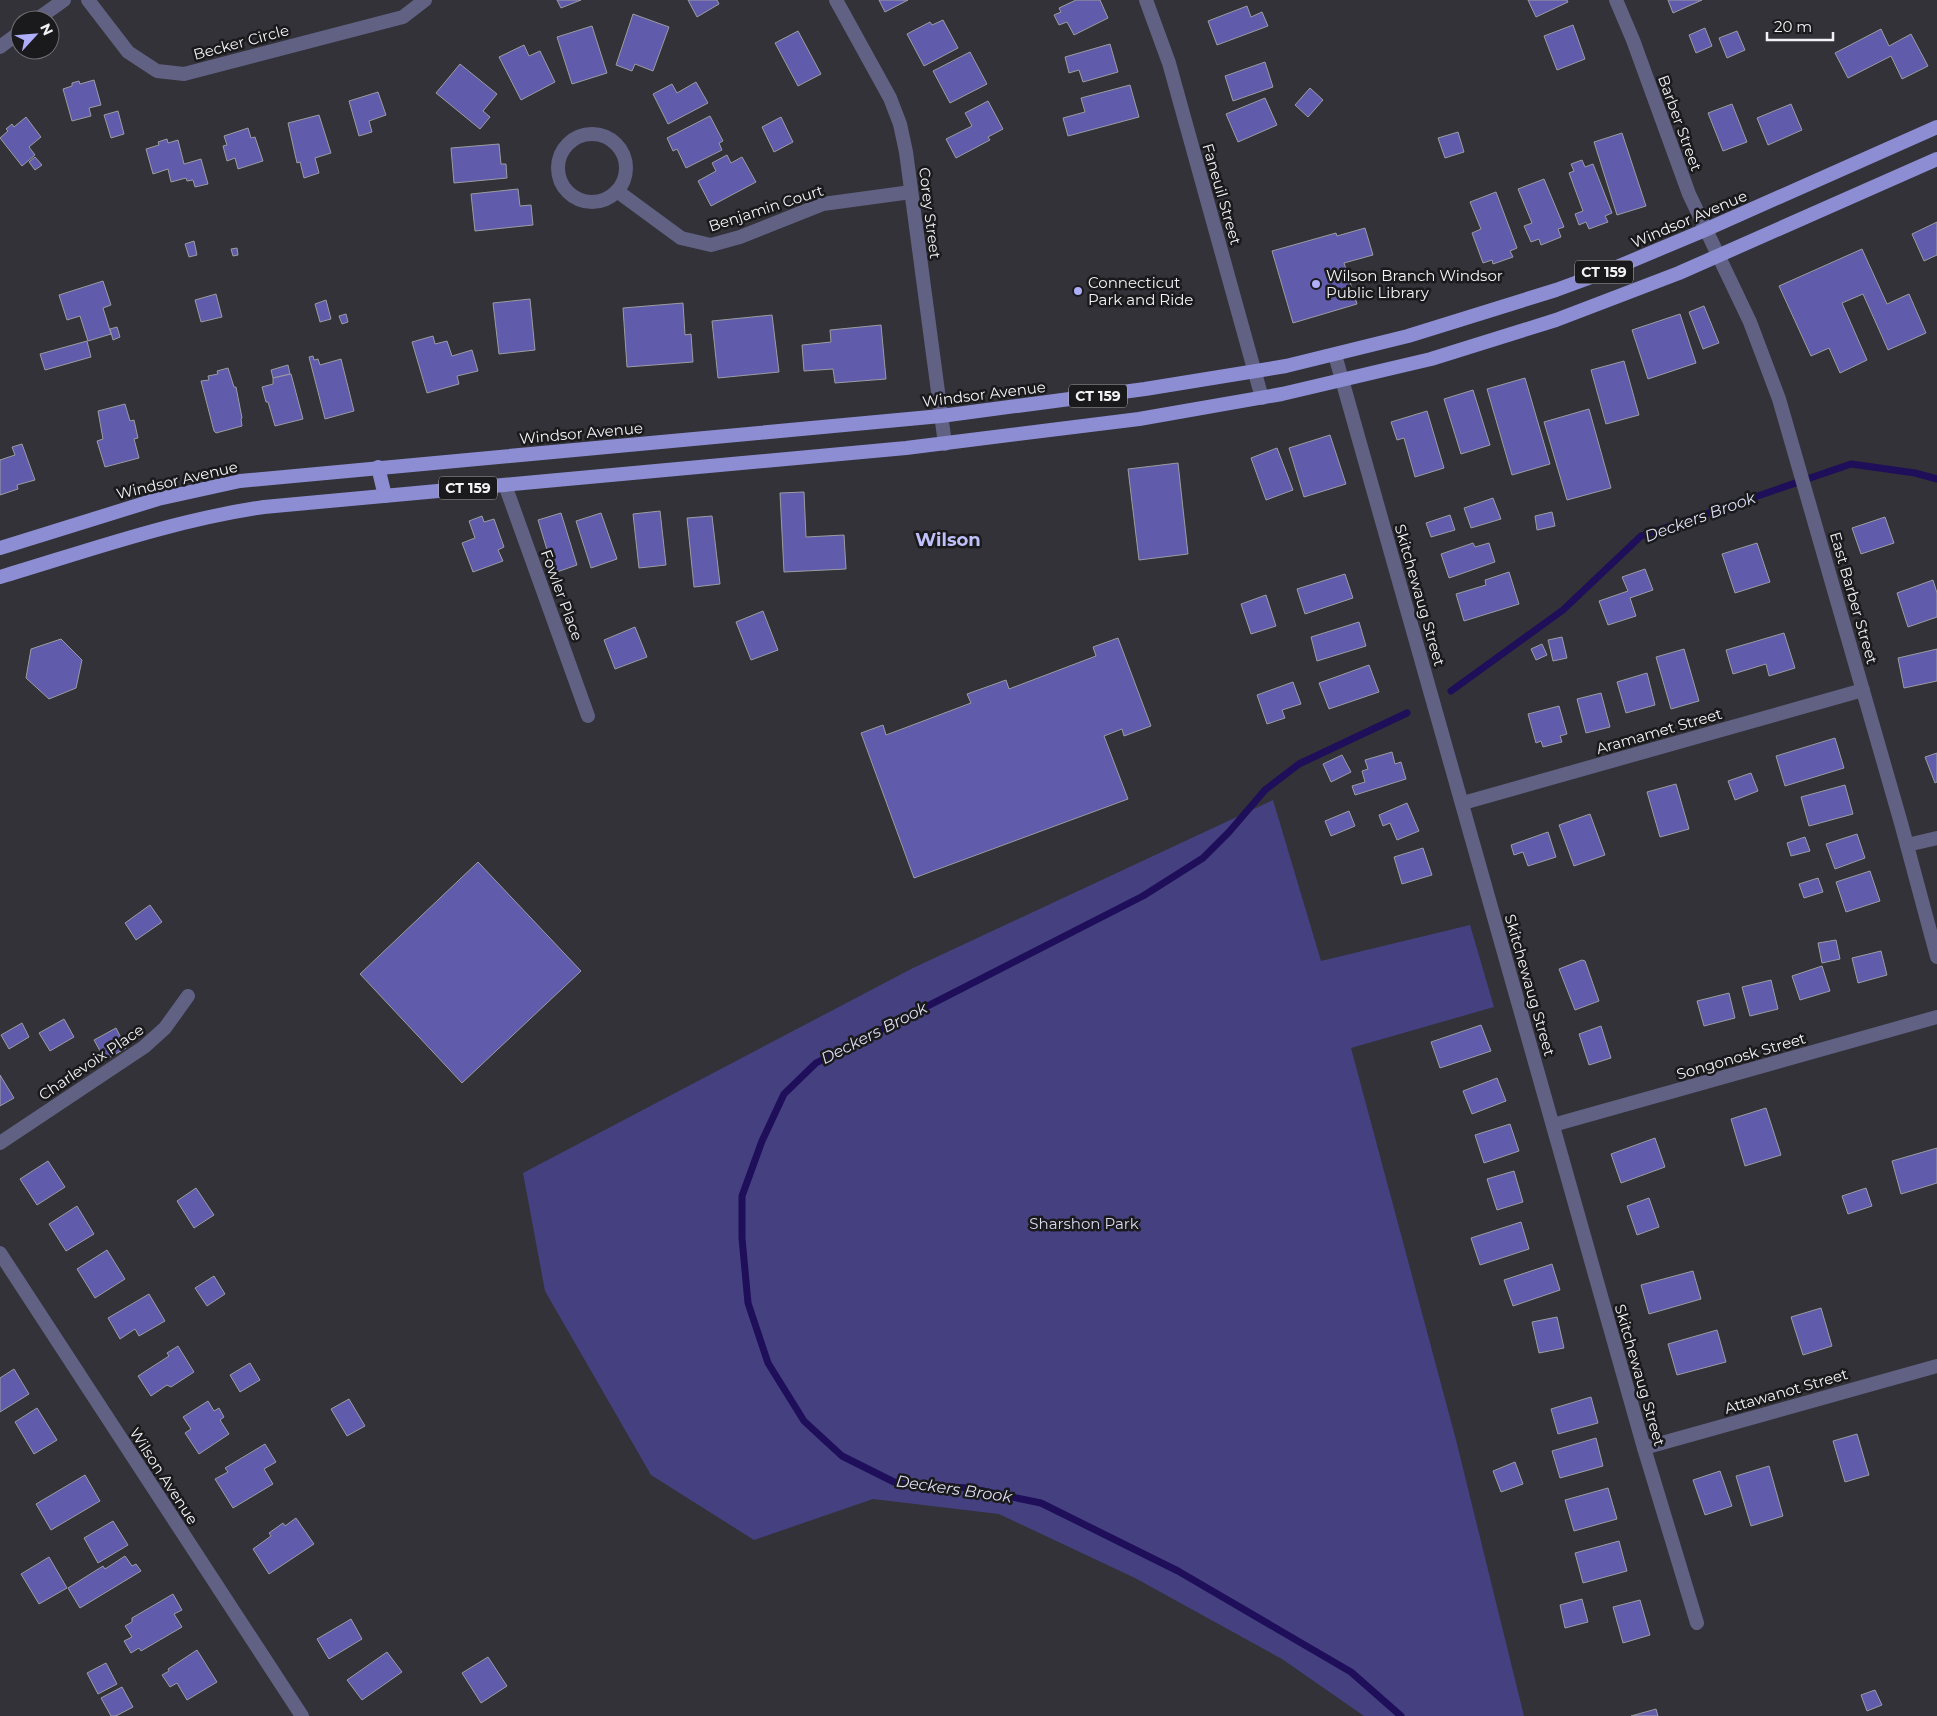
<svg xmlns="http://www.w3.org/2000/svg" width="1937" height="1716" viewBox="0 0 1937 1716" font-family="Montserrat,sans-serif">
<rect width="100%" height="100%" fill="#323238"/>
<polygon fill="#454180" points="1273,800 1321,961 1470,925 1494,1007 1351,1048 1456,1440 1524,1716 1364,1716 1282,1659 1135,1578 999,1514 873,1499 754,1540 651,1475 545,1291 523,1173 913,968"/>
<g fill="none" stroke-linecap="round" stroke-linejoin="round">
<g stroke="#1f0e59" stroke-width="7">
<polyline points="1451,691 1563,610 1641,536 1851,464 1915,473 1937,479"/>
<polyline points="1401,1716 1351,1672 1178,1571 1041,1503 968,1488 898,1484 842,1456 804,1421 768,1363 748,1303 742,1238 742,1196 762,1141 784,1094 816,1063 1143,896 1203,858 1229,832 1265,790 1299,764 1407,713"/>
</g>
</g>
<g fill="#605cab" stroke="#9b9ca2">
<polygon points="557,0 581,0 561,8"/>
<polygon points="688,0 717,0 719,4 697,17"/>
<polygon points="879,0 908,0 885,12"/>
<polygon points="1076,0 1100,0 1108,18 1074,35 1067,22 1059,25 1054,15 1061,12 1059,8"/>
<polygon points="1528,0 1567,0 1568,2 1536,17"/>
<polygon points="1668,0 1702,0 1673,13"/>
<polygon points="1247,6 1251,17 1262,12 1268,26 1217,45 1208,21"/>
<polygon points="633,14 669,27 653,71 635,64 632,71 616,65"/>
<polygon points="943,20 958,48 924,66 907,34 930,22 932,25"/>
<polygon points="1573,25 1585,59 1557,70 1544,36"/>
<polygon points="592,26 607,73 572,84 557,37"/>
<polygon points="1705,28 1712,46 1696,53 1689,35"/>
<polygon points="1881,29 1889,46 1911,34 1928,66 1902,79 1891,56 1848,78 1835,53"/>
<polygon points="798,31 821,74 798,86 775,43"/>
<polygon points="1737,31 1745,50 1727,58 1719,38"/>
<polygon points="1110,44 1118,72 1083,82 1079,70 1069,73 1065,57"/>
<polygon points="524,45 529,56 540,51 555,82 521,100 499,57"/>
<polygon points="970,52 987,84 950,103 933,71"/>
<polygon points="1265,62 1273,87 1233,101 1225,76"/>
<polygon points="460,64 497,94 483,111 490,117 480,129 436,93"/>
<polygon points="94,80 101,105 89,108 91,116 72,121 63,89 72,86 72,83 79,81 80,84"/>
<polygon points="696,82 708,103 668,124 653,94 672,84 677,93"/>
<polygon points="1130,85 1139,117 1068,136 1063,118 1085,112 1081,98"/>
<polygon points="1310,88 1323,100 1308,117 1295,105"/>
<polygon points="378,92 386,115 369,121 372,132 359,136 349,101"/>
<polygon points="1265,98 1277,125 1238,142 1226,114"/>
<polygon points="988,101 1003,129 988,137 990,140 956,158 946,139 972,126 965,113"/>
<polygon points="1732,104 1747,142 1723,151 1708,113"/>
<polygon points="1791,104 1802,130 1768,145 1757,118"/>
<polygon points="118,111 124,134 111,138 104,115"/>
<polygon points="319,115 331,153 315,158 319,173 304,178 300,162 297,163 288,123"/>
<polygon points="710,116 723,141 719,143 722,150 686,168 677,149 673,151 667,138"/>
<polygon points="26,117 41,137 29,147 35,155 22,166 0,138 8,131 6,129 12,124 14,127"/>
<polygon points="781,117 793,142 774,152 762,127"/>
<polygon points="248,128 251,138 255,137 263,161 238,169 235,158 227,161 223,146 227,145 224,136"/>
<polygon points="1458,132 1464,152 1445,158 1438,138"/>
<polygon points="1622,133 1646,206 1617,215 1594,142"/>
<polygon points="167,139 168,143 178,140 184,164 201,159 208,184 195,187 193,180 187,181 186,178 171,182 168,169 153,174 146,149 159,145 158,142"/>
<polygon points="499,144 501,164 506,164 507,178 454,183 451,148"/>
<polygon points="727,155 731,163 742,157 756,182 711,206 698,181 716,171 712,163"/>
<polygon points="35,157 42,165 35,170 29,162"/>
<polygon points="1582,160 1585,167 1593,164 1612,213 1605,216 1608,222 1589,229 1586,222 1579,225 1575,214 1583,211 1569,173 1574,171 1571,164"/>
<polygon points="1544,179 1564,227 1558,229 1561,237 1541,245 1539,239 1531,242 1524,226 1532,223 1518,189"/>
<polygon points="518,189 520,206 531,205 533,225 475,231 471,194"/>
<polygon points="1496,192 1517,248 1510,251 1513,257 1493,264 1492,260 1483,263 1472,233 1481,229 1470,202"/>
<polygon points="1937,222 1937,255 1924,261 1912,234"/>
<polygon points="1365,228 1373,255 1344,263 1357,304 1293,323 1272,251 1336,233 1337,236"/>
<polygon points="194,241 197,255 189,257 185,244"/>
<polygon points="237,248 238,255 233,256 231,249"/>
<polygon points="1862,249 1887,304 1909,294 1926,333 1888,350 1863,294 1842,303 1867,360 1840,373 1829,348 1811,356 1779,286"/>
<polygon points="103,281 111,305 103,308 111,334 88,341 80,316 67,320 59,295"/>
<polygon points="216,294 222,317 201,322 195,300"/>
<polygon points="530,299 535,350 499,354 493,303"/>
<polygon points="326,300 331,319 320,322 315,304"/>
<polygon points="683,303 685,335 691,334 693,362 627,367 623,308"/>
<polygon points="1704,306 1719,343 1703,349 1689,312"/>
<polygon points="346,314 348,322 342,324 339,316"/>
<polygon points="1680,314 1696,363 1648,379 1632,330"/>
<polygon points="772,315 779,372 718,378 712,321"/>
<polygon points="881,325 886,379 835,383 833,369 804,371 802,345 831,342 830,330"/>
<polygon points="117,327 120,337 113,340 110,329"/>
<polygon points="433,336 435,344 447,341 452,356 472,350 478,371 457,376 459,384 427,393 412,342"/>
<polygon points="87,341 91,357 45,370 40,354"/>
<polygon points="313,356 314,360 318,359 320,365 341,359 354,411 325,419 309,357"/>
<polygon points="1624,361 1639,415 1606,424 1591,370"/>
<polygon points="288,365 290,374 273,378 271,370"/>
<polygon points="228,368 234,387 236,387 242,418 241,419 242,426 216,433 214,431 201,381 209,380 208,376 218,374 217,371"/>
<polygon points="291,374 303,419 275,426 268,402 266,402 262,387 273,384 273,378"/>
<polygon points="1525,378 1550,464 1512,475 1487,389"/>
<polygon points="1473,390 1490,445 1461,454 1444,399"/>
<polygon points="125,404 130,421 134,420 138,438 134,439 139,458 105,467 97,441 103,439 98,411"/>
<polygon points="1589,409 1611,488 1567,500 1544,422"/>
<polygon points="1427,411 1444,468 1415,477 1404,438 1397,440 1391,422"/>
<polygon points="1330,435 1346,484 1304,497 1289,448"/>
<polygon points="22,444 35,480 17,485 18,489 0,495 0,460 15,455 12,447"/>
<polygon points="1277,448 1293,490 1266,500 1251,458"/>
<polygon points="1178,463 1188,554 1139,560 1128,469"/>
<polygon points="804,492 806,537 844,535 846,569 784,572 780,493"/>
<polygon points="1493,498 1501,519 1471,528 1464,508"/>
<polygon points="660,511 666,565 639,568 633,514"/>
<polygon points="1552,512 1555,526 1537,530 1535,516"/>
<polygon points="561,513 577,565 554,573 538,520"/>
<polygon points="601,513 617,559 591,568 576,521"/>
<polygon points="1450,515 1455,530 1431,537 1426,523"/>
<polygon points="482,516 484,522 494,519 504,547 498,550 503,561 473,572 462,543 475,538 469,521"/>
<polygon points="712,516 720,584 694,587 687,518"/>
<polygon points="1885,517 1894,543 1861,554 1852,528"/>
<polygon points="1473,543 1475,547 1489,543 1495,562 1449,578 1441,554"/>
<polygon points="1757,543 1770,582 1735,593 1722,554"/>
<polygon points="1645,569 1653,590 1630,598 1636,616 1608,625 1599,601 1628,591 1622,577"/>
<polygon points="1509,572 1519,604 1464,621 1456,594 1486,585 1485,580"/>
<polygon points="1345,574 1353,598 1305,614 1297,589"/>
<polygon points="1933,580 1937,593 1937,617 1908,627 1897,593"/>
<polygon points="1266,595 1276,626 1251,634 1241,604"/>
<polygon points="763,611 778,650 751,660 736,622"/>
<polygon points="1359,622 1366,646 1317,661 1311,637"/>
<polygon points="635,627 647,657 615,669 604,640"/>
<polygon points="1784,633 1795,668 1769,676 1766,664 1733,674 1726,650"/>
<polygon points="1562,637 1567,658 1553,661 1548,640"/>
<polygon points="1118,638 1151,726 1124,736 1122,729 1104,736 1128,799 914,878 861,733 883,725 886,735 971,703 967,694 1006,680 1009,689 1096,656 1093,647"/>
<polygon points="61,639 82,660 76,688 49,699 26,678 31,649"/>
<polygon points="1542,644 1547,655 1536,660 1531,649"/>
<polygon points="1684,649 1699,701 1671,709 1656,657"/>
<polygon points="1937,649 1937,681 1904,688 1898,658"/>
<polygon points="1369,665 1379,692 1329,709 1319,683"/>
<polygon points="1647,673 1655,705 1626,713 1617,682"/>
<polygon points="1293,682 1301,704 1282,710 1285,718 1267,724 1257,695"/>
<polygon points="1601,693 1610,727 1586,733 1577,699"/>
<polygon points="1559,706 1567,734 1560,736 1562,742 1543,747 1541,741 1536,743 1528,714"/>
<polygon points="1835,738 1844,768 1785,786 1776,756"/>
<polygon points="1392,752 1395,764 1401,762 1406,779 1355,795 1352,786 1365,782 1362,771 1368,769 1365,760"/>
<polygon points="1937,753 1937,782 1935,783 1925,757"/>
<polygon points="1342,755 1351,772 1331,782 1323,764"/>
<polygon points="1751,773 1758,791 1735,800 1728,781"/>
<polygon points="1676,784 1689,829 1660,837 1647,792"/>
<polygon points="1845,785 1853,814 1809,826 1801,797"/>
<polygon points="1407,803 1419,831 1397,840 1390,823 1383,826 1379,815"/>
<polygon points="1349,811 1355,826 1331,836 1325,821"/>
<polygon points="1590,814 1605,855 1574,866 1559,825"/>
<polygon points="1548,832 1556,857 1528,866 1523,852 1514,855 1511,845"/>
<polygon points="1857,834 1865,858 1835,869 1826,844"/>
<polygon points="1805,837 1810,851 1791,856 1787,843"/>
<polygon points="1423,848 1432,875 1402,884 1394,857"/>
<polygon points="478,862 581,971 462,1083 360,974"/>
<polygon points="1870,871 1880,901 1846,912 1836,882"/>
<polygon points="1818,878 1823,892 1804,898 1799,884"/>
<polygon points="150,905 162,922 136,940 125,923"/>
<polygon points="1836,940 1840,959 1822,963 1818,943"/>
<polygon points="1881,951 1887,975 1858,983 1852,958"/>
<polygon points="1582,960 1585,961 1599,1001 1575,1010 1559,969"/>
<polygon points="1822,966 1830,991 1800,1000 1792,976"/>
<polygon points="1771,980 1778,1009 1750,1016 1742,987"/>
<polygon points="1729,993 1735,1018 1704,1026 1697,1001"/>
<polygon points="64,1019 74,1037 50,1051 39,1033"/>
<polygon points="22,1023 29,1037 9,1049 1,1035"/>
<polygon points="1481,1025 1491,1051 1440,1068 1431,1042"/>
<polygon points="1601,1026 1611,1058 1589,1065 1579,1034"/>
<polygon points="116,1028 126,1048 105,1060 94,1040"/>
<polygon points="0,1075 14,1098 0,1106"/>
<polygon points="1497,1078 1506,1101 1472,1114 1463,1091"/>
<polygon points="1766,1108 1781,1155 1745,1166 1731,1119"/>
<polygon points="1510,1124 1519,1151 1484,1163 1475,1135"/>
<polygon points="1655,1138 1665,1167 1621,1183 1611,1154"/>
<polygon points="1937,1148 1937,1183 1901,1194 1892,1161"/>
<polygon points="48,1161 65,1187 37,1205 20,1179"/>
<polygon points="1514,1171 1523,1202 1497,1210 1487,1179"/>
<polygon points="196,1188 214,1215 194,1228 177,1201"/>
<polygon points="1866,1188 1872,1206 1848,1214 1842,1196"/>
<polygon points="1649,1198 1659,1227 1637,1235 1627,1206"/>
<polygon points="77,1206 94,1234 66,1251 49,1224"/>
<polygon points="1521,1222 1529,1249 1480,1265 1471,1238"/>
<polygon points="107,1250 125,1279 95,1298 77,1269"/>
<polygon points="1552,1264 1560,1290 1513,1306 1504,1280"/>
<polygon points="1693,1271 1701,1299 1649,1314 1641,1285"/>
<polygon points="214,1276 225,1294 207,1306 195,1288"/>
<polygon points="149,1294 165,1321 139,1336 135,1329 120,1339 108,1318"/>
<polygon points="1821,1308 1832,1346 1803,1355 1791,1317"/>
<polygon points="1557,1317 1564,1348 1539,1353 1532,1322"/>
<polygon points="1717,1330 1726,1362 1677,1375 1668,1344"/>
<polygon points="178,1346 194,1372 171,1387 167,1385 151,1396 138,1376 169,1356 167,1353"/>
<polygon points="250,1363 260,1380 240,1392 230,1375"/>
<polygon points="14,1369 29,1394 0,1412 0,1378"/>
<polygon points="1591,1397 1598,1423 1558,1434 1551,1409"/>
<polygon points="349,1399 365,1426 347,1436 331,1409"/>
<polygon points="208,1401 214,1411 219,1408 224,1417 220,1420 229,1434 199,1454 185,1433 191,1429 183,1417"/>
<polygon points="37,1408 57,1440 34,1454 15,1422"/>
<polygon points="1857,1434 1869,1475 1845,1482 1833,1441"/>
<polygon points="1596,1438 1603,1466 1560,1478 1552,1451"/>
<polygon points="265,1444 276,1462 264,1469 273,1484 233,1508 215,1479 228,1472 225,1468"/>
<polygon points="1515,1462 1523,1484 1501,1492 1493,1471"/>
<polygon points="1769,1466 1783,1516 1751,1526 1736,1476"/>
<polygon points="1720,1471 1732,1506 1705,1515 1693,1480"/>
<polygon points="85,1475 100,1501 51,1530 36,1504"/>
<polygon points="1608,1488 1617,1519 1574,1531 1565,1500"/>
<polygon points="296,1518 314,1544 269,1574 253,1549 271,1536 269,1533 283,1523 285,1526"/>
<polygon points="113,1521 128,1545 98,1563 84,1538"/>
<polygon points="1619,1541 1627,1571 1583,1583 1575,1553"/>
<polygon points="125,1556 132,1566 136,1564 141,1571 80,1608 68,1588 103,1566 105,1569"/>
<polygon points="49,1557 67,1588 39,1604 21,1574"/>
<polygon points="173,1594 182,1610 174,1614 182,1627 141,1651 139,1648 131,1653 124,1641 132,1637 125,1626 132,1622 132,1618"/>
<polygon points="1582,1599 1588,1622 1565,1628 1560,1605"/>
<polygon points="1640,1600 1650,1635 1623,1643 1613,1607"/>
<polygon points="351,1619 362,1639 329,1659 317,1639"/>
<polygon points="197,1650 217,1682 187,1700 177,1683 170,1687 162,1675 169,1671 168,1669"/>
<polygon points="387,1652 402,1672 362,1700 347,1680"/>
<polygon points="488,1657 507,1686 481,1703 462,1673"/>
<polygon points="106,1663 117,1684 98,1694 87,1673"/>
<polygon points="122,1687 133,1707 116,1716 111,1716 101,1698"/>
<polygon points="1875,1690 1882,1705 1867,1711 1861,1695"/>
<polygon points="1656,1709 1658,1716 1631,1716"/>
</g>
<g fill="none" stroke-linecap="round" stroke-linejoin="round">
<g stroke="#616184" stroke-width="14">
<polyline points="88,0 128,52 157,71 184,74 403,17 425,0"/>
<polyline points="836,0 890,98 900,124 906,152 945,444"/>
<polyline points="1146,0 1169,63 1262,398"/>
<polyline points="1616,0 1633,40 1689,194 1750,322 1779,399 1901,823 1937,957"/>
<polyline points="36,20 64,0"/>
<polyline points="0,47 20,32"/>
<circle cx="592" cy="168" r="34"/>
<polyline points="617,191 681,238 711,245 740,237 823,204 911,192"/>
<polyline points="1335,355 1644,1448 1697,1623"/>
<polyline points="505,485 588,716"/>
<polyline points="1463,803 1863,690"/>
<polyline points="1907,845 1937,838"/>
<polyline points="1553,1125 1937,1017"/>
<polyline points="0,1143 144,1047 165,1028 188,996"/>
<polyline points="0,1253 302,1716"/>
<polyline points="1644,1448 1937,1366"/>
</g>
<g stroke="#8d8dd4" stroke-width="14">
<polyline points="378,467 385,496"/>
<polyline points="0,548 158,499 240,481 941,416 1145,389 1286,366 1408,336 1556,290 1605,272 1705,230 1937,127"/>
<path d="M 0,577 C 87,551 174,520 264,507 L 906,448 L 1139,419 L 1282,394 L 1431,359 L 1556,320 L 1679,273 L 1937,159"/>
</g>
</g>
<g fill="#aeaefa" stroke="#1a1a1d" stroke-width="2">
<circle cx="1316" cy="284" r="5"/>
<circle cx="1078" cy="291" r="5"/>
</g>
<g text-anchor="middle" dominant-baseline="central" stroke-width="5" stroke-linejoin="round" paint-order="stroke">
<g fill="#1a1a1d" stroke="#b1b1b5" stroke-width="1">
<rect x="1575" y="260.5" width="58" height="23" rx="4"/>
<rect x="1069" y="384.5" width="58" height="23" rx="4"/>
<rect x="439" y="476.5" width="58" height="23" rx="4"/>
</g>
<g font-size="14" font-weight="bold" fill="#f2f2f6">
<text x="1604" y="272">CT 159</text>
<text x="1098" y="396">CT 159</text>
<text x="468" y="488">CT 159</text>
</g>
<g font-size="15" fill="#f2f2f6" stroke="#1a1a1d">
<text transform="translate(241 42) rotate(-15)">Becker Circle</text>
<text transform="translate(1680 123) rotate(70)">Barber Street</text>
<text transform="translate(1222 194) rotate(74)">Faneuil Street</text>
<text transform="translate(766 208) rotate(-18)">Benjamin Court</text>
<text transform="translate(930 213) rotate(83)">Corey Street</text>
<text transform="translate(1689 219) rotate(-23)">Windsor Avenue</text>
<text transform="translate(984 394) rotate(-7)">Windsor Avenue</text>
<text transform="translate(581 433) rotate(-5)">Windsor Avenue</text>
<text transform="translate(177 480) rotate(-13)">Windsor Avenue</text>
<text transform="translate(562 595) rotate(70)">Fowler Place</text>
<text transform="translate(1420 595) rotate(74)">Skitchewaug Street</text>
<text transform="translate(1854 598) rotate(74)">East Barber Street</text>
<text transform="translate(1659 731) rotate(-16)">Aramamet Street</text>
<text transform="translate(1530 985) rotate(74)">Skitchewaug Street</text>
<text transform="translate(1741 1056) rotate(-16)">Songonosk Street</text>
<text transform="translate(91 1062) rotate(-34)">Charlevoix Place</text>
<text transform="translate(1640 1375) rotate(74)">Skitchewaug Street</text>
<text transform="translate(1786 1391) rotate(-16)">Attawanot Street</text>
<text transform="translate(164 1476) rotate(57)">Wilson Avenue</text>
</g>
<g font-size="15" fill="#f2f2f6" stroke="#1a1a1d" text-anchor="start">
<text x="1326" y="275">Wilson Branch Windsor<tspan x="1326" dy="17">Public Library</tspan></text>
<text x="1088" y="282">Connecticut<tspan x="1088" dy="17">Park and Ride</tspan></text>
</g>
<g font-size="15" fill="#d8d9ef" stroke="#1a1a1d">
<text x="1084" y="1223">Sharshon Park</text>
</g>
<g font-size="16" font-style="italic" fill="#dddef4" stroke="#1a1a1d">
<text transform="translate(1700 517) rotate(-20)">Deckers Brook</text>
<text transform="translate(874 1033) rotate(-27)">Deckers Brook</text>
<text transform="translate(954 1489) rotate(8)">Deckers Brook</text>
</g>
<g font-size="18" font-weight="bold" fill="#bfc0f9" stroke="#1a1a1d">
<text x="948" y="540">Wilson</text>
</g>
</g>
<g transform="translate(35 35) rotate(64)"><circle r="24" fill="#1a1a1d" stroke="#707074"/>
<path d="M0-4L9 19L0 12L-9 19Z" fill="#aeaefa"/>
<text y="-8" font-size="14" font-weight="bold" text-anchor="middle" fill="#f2f2f6">N</text>
</g>
<path d="M1767 32v8h66v-8" fill="none" stroke="#f2f2f6" stroke-width="2.5"/>
<text x="1774" y="32" font-size="15" fill="#f2f2f6" stroke="#1a1a1d" stroke-width="4" paint-order="stroke">20 m</text>
</svg>
